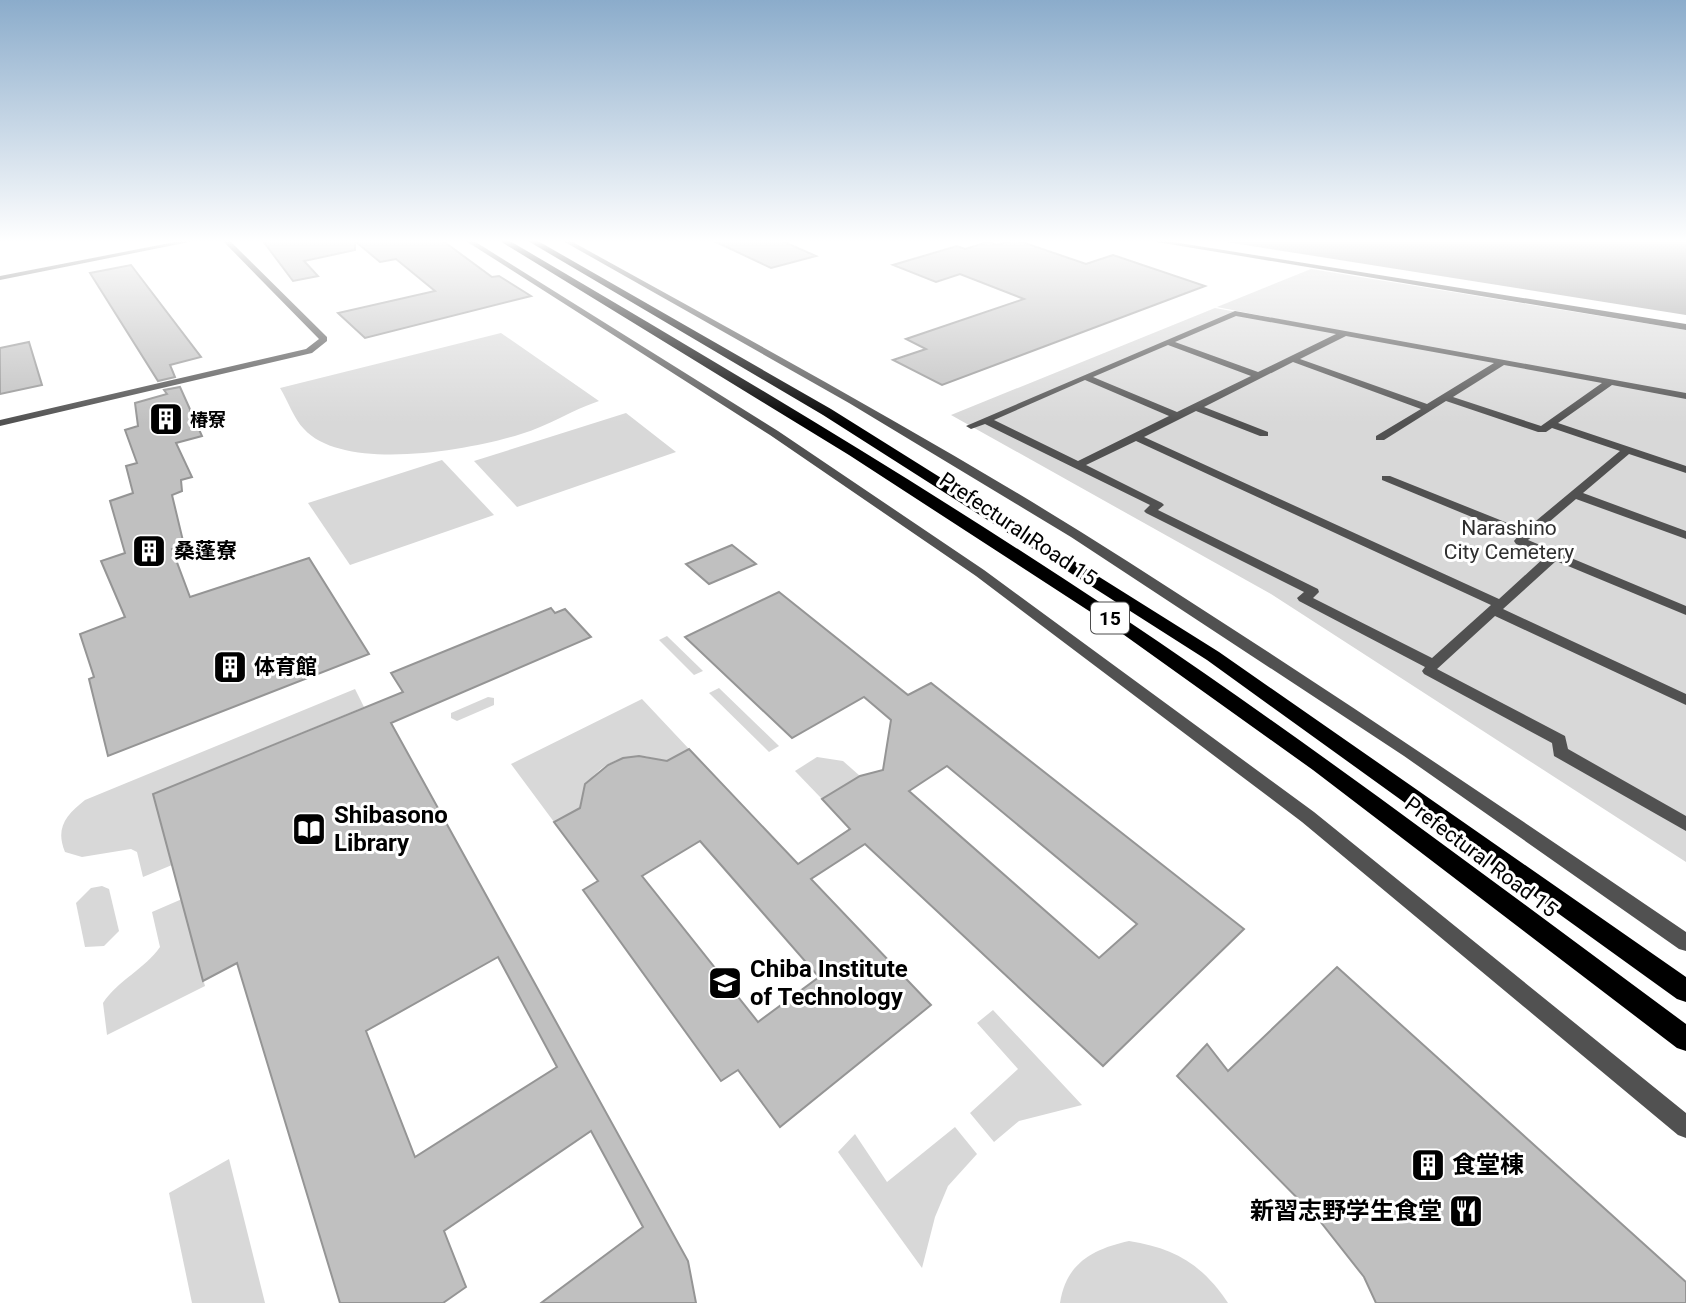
<svg xmlns="http://www.w3.org/2000/svg" width="1686" height="1303" viewBox="0 0 1686 1303" font-family="Roboto,'Noto Sans JP',sans-serif">
<rect width="100%" height="100%" fill="#fff"/>
<g fill="#d8d8d8">
<polygon points="1311,269 1686,330 1686,862 1271,594 951,415 1215,308 1334,330 1217,307"/>
<path d="M 501,333 L 599,401 C 572,410 548,426 521,434 C 471,450 344,473 304,429 C 294,419 288,401 280,388 Z"/>
<polygon points="626,413 676,452 517,507 474,461"/>
<polygon points="442,460 494,515 350,565 308,503"/>
<polygon points="667,636 703,671 694,675 659,640"/>
<polygon points="719,688 779,746 769,752 709,693"/>
<path d="M 355,689 L 364,707 L 153,794 L 172,865 L 143,877 L 137,852 L 131,849 L 82,857 L 65,852 C 55,828 66,815 85,800 Z"/>
<polygon points="488,697 494,698 494,705 457,721 451,718 451,713"/>
<path d="M 642,699 L 689,749 C 683,752 676,758 669,760 C 662,762 650,756 642,756 C 610,755 582,777 580,808 L 554,822 L 511,764 Z"/>
<polygon points="817,757 843,761 860,776 822,799 795,771"/>
<polygon points="102,886 109,889 119,931 104,946 85,947 76,903 91,888"/>
<path d="M 182,899 L 205,986 L 107,1035 L 103,1003 C 118,980 145,969 160,947 L 152,912 Z"/>
<polygon points="993,1010 1082,1105 1019,1121 994,1142 970,1113 1018,1069 977,1023"/>
<polygon points="955,1127 977,1154 948,1186 935,1217 922,1268 838,1152 855,1134 887,1182"/>
<polygon points="229,1159 265,1303 192,1303 169,1193"/>
<path d="M 1129,1241 C 1174,1248 1202,1264 1228,1303 L 1060,1303 C 1066,1263 1093,1249 1129,1241 Z"/>
</g>
<polygon fill="#9f9f9f" points="1220,241 1686,241 1686,315"/>
<g fill="#c0c0c0" stroke="#959595" stroke-width="2" fill-rule="evenodd">
<polygon points="263,241 443,241 492,277 499,276 531,296 365,338 338,313 435,291 396,259 380,262 355,241 355,250 304,261 318,276 293,281"/>
<polygon points="714,241 782,241 816,256 771,268"/>
<polygon points="1010,241 1019,241 1086,264 1113,255 1205,286 942,385 893,360 926,349 906,339 1024,299 960,274 936,282 893,265 957,246 965,249 988,242 997,245"/>
<polygon points="131,265 201,357 170,365 175,377 158,381 90,273"/>
<polygon points="29,342 42,385 0,394 0,348"/>
<polygon points="180,387 202,436 176,443 192,477 181,480 182,491 172,495 184,545 172,549 190,597 309,558 369,654 108,756 89,679 94,677 80,634 125,617 101,561 125,553 110,501 133,493 126,466 137,463 125,430 138,426 135,403 167,394 164,390"/>
<polygon points="732,545 756,564 709,584 686,564"/>
<path d="M 779,592 L 908,695 L 931,683 L 1244,929 L 1103,1066 L 865,844 L 811,879 L 931,1005 L 780,1127 L 738,1070 L 721,1081 L 583,890 L 598,881 L 554,822 L 580,808 L 585,784 L 608,765 L 623,758 L 639,756 L 667,761 L 689,749 L 798,864 L 850,829 L 822,799 L 860,776 L 883,770 L 891,720 L 864,697 L 792,738 L 685,637 ZM 947,766 L 1137,924 L 1099,958 L 909,791 ZM 700,841 L 819,977 L 758,1022 L 642,876 Z"/>
<path d="M 551,608 L 555,613 L 565,609 L 591,637 L 391,723 L 688,1261 L 696,1303 L 541,1303 L 643,1227 L 591,1131 L 444,1231 L 466,1287 L 443,1303 L 340,1303 L 237,963 L 203,981 L 153,794 L 403,692 L 391,673 ZM 498,957 L 557,1067 L 415,1157 L 366,1031 Z"/>
<polygon points="1337,967 1686,1282 1686,1303 1376,1303 1364,1277 1319,1220 1177,1076 1207,1044 1228,1071"/>
</g>
<g fill="none" stroke-linecap="round" stroke-linejoin="round">
<g fill="#515151" fill-rule="evenodd">
<polygon points="466,241 474,241 778,431 984,570 1314,812 1686,1113 1686,1138 1678,1135 1302,822 976,576 770,435"/>
<path d="M 563,241 L 571,241 C 742,336 915,429 1081,532 C 1286,661 1486,796 1686,932 L 1686,951 L 1679,949 L 1404,756 L 1071,537 L 849,403 Z"/>
<polygon points="1151,241 1167,241 1686,324 1686,330"/>
<path d="M 1235,311 L 1686,393 L 1686,399 L 1612,385 L 1558,423 L 1686,466 L 1686,473 L 1629,454 L 1583,493 L 1686,531 L 1686,539 L 1576,499 L 1528,540 L 1686,606 L 1686,615 L 1556,561 L 1503,609 L 1686,694 L 1686,705 L 1495,616 L 1437,669 L 1565,736 L 1568,749 L 1686,816 L 1686,831 L 1554,756 L 1552,743 L 1424,674 L 1422,671 L 1425,667 L 1299,601 L 1297,598 L 1304,592 L 1146,513 L 1144,511 L 1150,505 L 985,424 L 971,429 L 966,426 ZM 1236,316 L 1336,334 L 1258,372 L 1175,342 ZM 1346,336 L 1494,363 L 1427,404 L 1300,359 ZM 1168,345 L 1251,376 L 1177,412 L 1093,377 ZM 1293,362 L 1421,409 L 1376,436 L 1376,440 L 1384,440 L 1446,401 L 1538,432 L 1546,432 L 1552,428 L 1620,451 L 1525,530 L 1390,476 L 1382,476 L 1382,480 L 1518,536 L 1514,541 L 1516,544 L 1546,556 L 1499,599 L 1144,437 L 1196,411 L 1260,436 L 1268,436 L 1268,432 L 1204,407 ZM 1504,365 L 1602,383 L 1541,426 L 1453,397 ZM 1085,380 L 1169,416 L 1078,461 L 994,420 ZM 1136,441 L 1491,605 L 1432,658 L 1313,598 L 1319,592 L 1318,589 L 1158,510 L 1164,505 L 1162,503 L 1086,465 Z"/>
</g>
<g fill="#515151" fill-rule="evenodd">
<polygon points="180,241 194,241 0,280 0,276"/>
<polygon points="223,241 230,241 327,337 327,341 312,353 0,426 0,420 306,349 319,339"/>
</g>
<g fill="#000" fill-rule="evenodd">
<path d="M 500,241 L 510,241 C 745,379 980,518 1204,673 C 1367,786 1526,906 1686,1024 L 1686,1051 L 1677,1048 L 1313,770 L 1106,622 L 849,455 Z"/>
<polygon points="528,241 538,241 831,409 1219,652 1686,977 1686,1002 1677,999 1207,660 823,415"/>
</g>
</g>
<linearGradient id="sky" x2="0" y2="1"><stop stop-color="#8baccb"/><stop offset="0.57" stop-color="#fff"/><stop offset="1" stop-color="#fff" stop-opacity="0"/></linearGradient>
<rect width="1686" height="423" fill="url(#sky)"/>
<defs>
<g id="building-square" transform="scale(1.75)"><rect x="-9" y="-9" width="18" height="18" rx="4" fill="#000" stroke="#fff"/><path d="M-4-6H4V6H1V3H-1V6H-4ZM-2.5-4.3h1.7v1.8h-1.7ZM.8-4.3h1.7v1.8H.8ZM-2.5-1h1.7V.8h-1.7ZM.8-1h1.7V.8H.8Z" fill="#fff"/></g>
<g id="library-square" transform="scale(1.75)"><rect x="-9" y="-9" width="18" height="18" rx="4" fill="#000" stroke="#fff"/><path d="M-6-4Q-3-5.5-.7-3.5V5Q-3 3-6 4ZM6-4Q3-5.5 .7-3.5V5Q3 3 6 4Z" fill="#fff"/></g>
<g id="university-square" transform="scale(1.75)"><rect x="-9" y="-9" width="18" height="18" rx="4" fill="#000" stroke="#fff"/><path d="M0-5L7-2L0 1L-7-2ZM-4 1L0 2.5L4 1V4Q0 6-4 4Z" fill="#fff"/></g>
<g id="restaurant-square" transform="scale(1.75)"><rect x="-9" y="-9" width="18" height="18" rx="4" fill="#000" stroke="#fff"/><path d="M-5-6h1v4h1v-4h1v4h1v-4h1v5L-1.5 .5V6h-2V.5L-5-1ZM5-6V6H3V1.5H1.5Q1.5-4 5-6Z" fill="#fff"/></g>
</defs>
<g fill-rule="evenodd">
<use href="#building-square" x="166" y="419"/>
<use href="#building-square" x="149" y="551"/>
<use href="#building-square" x="230" y="667"/>
<use href="#library-square" x="309" y="829"/>
<use href="#university-square" x="725" y="983"/>
<use href="#building-square" x="1428" y="1165"/>
<use href="#restaurant-square" x="1466" y="1211"/>
</g>
<g text-anchor="middle" dominant-baseline="central" stroke-width="6" stroke-linejoin="round" paint-order="stroke">
<g font-size="18" font-weight="bold" fill="#000" stroke="#fff" text-anchor="start">
<text x="190" y="419">椿寮</text>
</g>
<rect fill="#fff" stroke="#4c4c4c" stroke-width="2" x="1091" y="602.5" width="38" height="31" rx="5"/>
<g font-size="19" font-weight="bold" fill="#000">
<text x="1110" y="618">15</text>
</g>
<g font-size="21" fill="#2f2f2f" stroke="#fff">
<text x="1509" y="528">Narashino<tspan x="1509" dy="24">City Cemetery</tspan></text>
</g>
<g font-size="21" fill="#000" stroke="#fff">
<text transform="translate(1018 529) rotate(34)">Prefectural Road 15</text>
<text transform="translate(1481 857) rotate(37)">Prefectural Road 15</text>
</g>
<g font-size="21" font-weight="bold" fill="#000" stroke="#fff" text-anchor="start">
<text x="174" y="551">桑蓬寮</text>
<text x="254" y="667">体育館</text>
</g>
<g font-size="24" font-weight="bold" fill="#000" stroke="#fff" text-anchor="start">
<text x="334" y="815">Shibasono<tspan x="334" dy="28">Library</tspan></text>
<text x="750" y="969">Chiba Institute<tspan x="750" dy="28">of Technology</tspan></text>
<text x="1452" y="1165">食堂棟</text>
<text x="1442" y="1211" text-anchor="end">新習志野学生食堂</text>
</g>
</g>
</svg>
